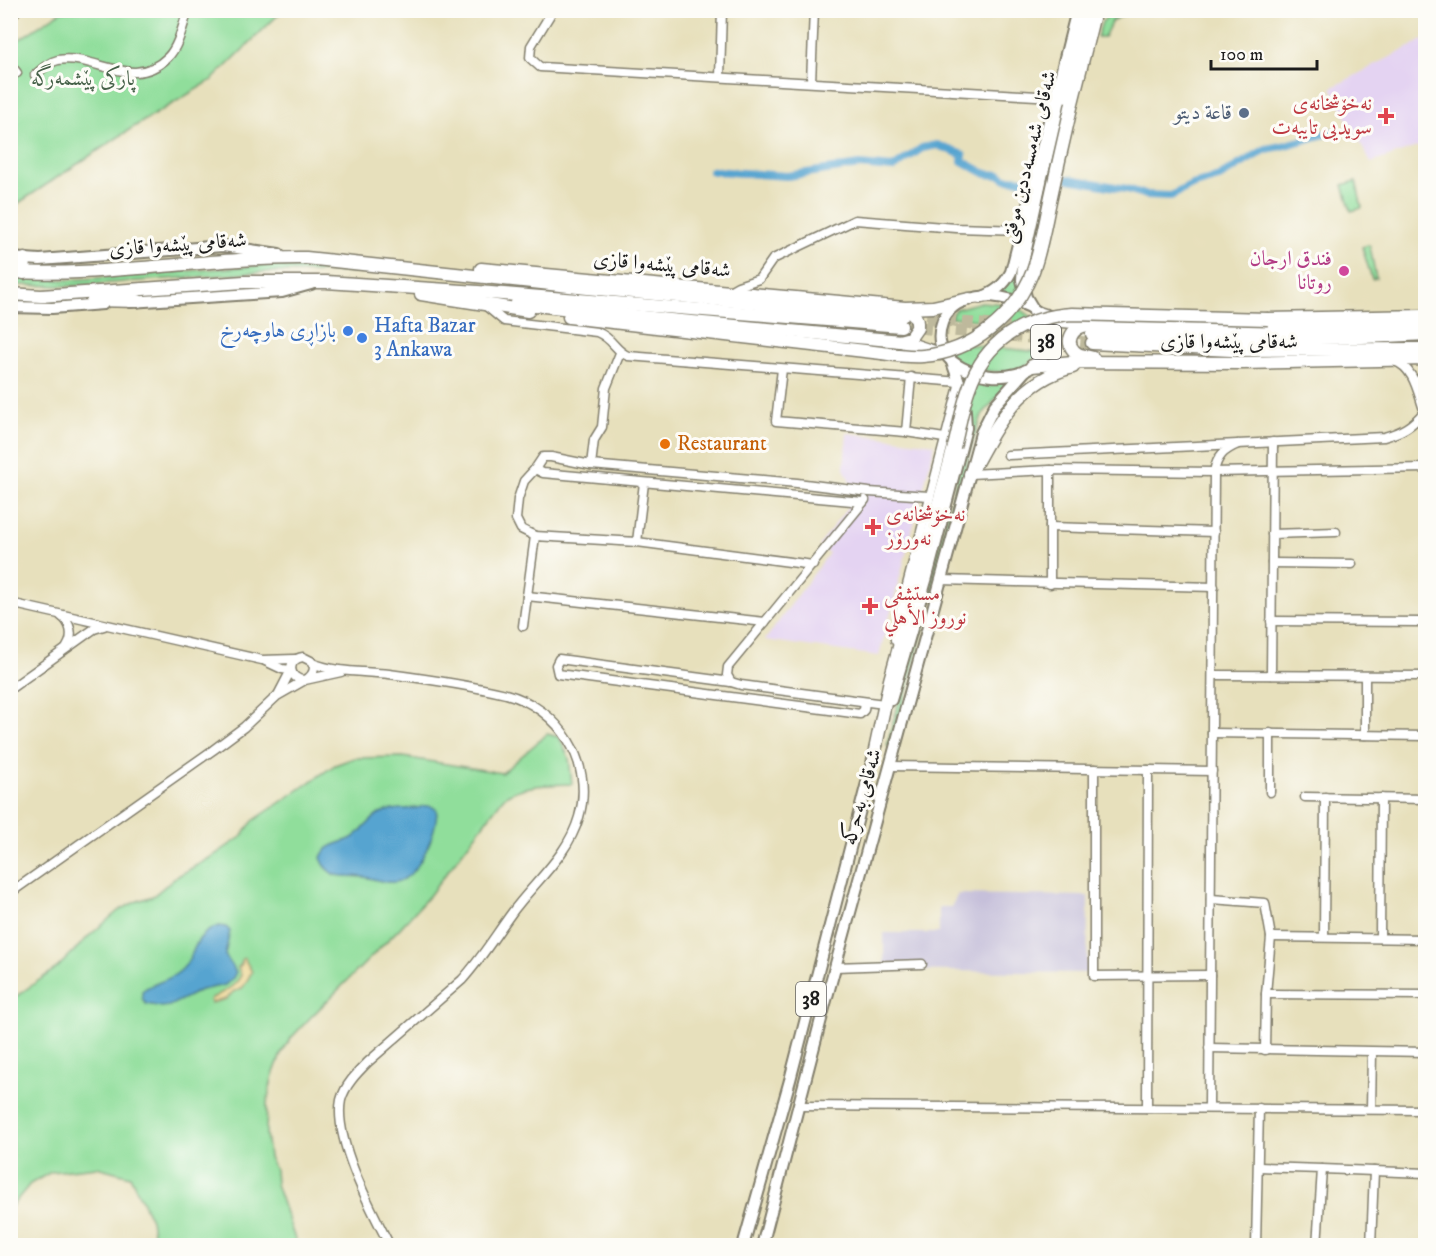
<svg xmlns="http://www.w3.org/2000/svg" width="1436" height="1256" viewBox="0 0 1436 1256" font-family="'IM FELL DW Pica',Amiri,serif">
<rect width="100%" height="100%" fill="#fdfcf7"/>
<filter id="ink" filterUnits="userSpaceOnUse"><feTurbulence type="fractalNoise" baseFrequency=".0167" numOctaves="2"/><feDisplacementMap in="SourceGraphic" scale="12" xChannelSelector="R" yChannelSelector="G"/><feConvolveMatrix kernelMatrix="1 2 1 2 8 2 1 2 1" color-interpolation-filters="sRGB"/></filter>
<filter id="wash" filterUnits="userSpaceOnUse"><feTurbulence type="fractalNoise" baseFrequency=".008" numOctaves="4" result="noise"/><feDisplacementMap in="SourceGraphic" scale="24" xChannelSelector="R" yChannelSelector="G"/><feGaussianBlur stdDeviation="1.35" result="paint"/><feColorMatrix in="noise" values="0 0 0 0 0 0 0 0 0 0 0 0 0 0 0 0 0 1.4 0 .05"/><feComposite in="paint" operator="in"/></filter>
<g filter="url(#wash)">
<rect width="100%" height="100%" fill="#e7e0bc"/>
<g fill="#e4d3f2">
<polygon points="1425,39 1425,144 1371,163 1331,88"/>
<polygon points="847,433 935,444 879,656 765,640 829,553 819,546 847,508 852,486 844,468"/>
</g>
<polygon fill="#c6c0da" points="958,894 1088,896 1087,973 884,970 884,933 939,933 939,907 951,907"/>
<g fill="#90de9b" stroke="#567d5c" stroke-width="1.5">
<polygon points="62,11 282,11 212,80 132,128 11,208 11,45"/>
<polygon points="1113,11 1131,11 1112,21 1104,37 1097,37 1102,22"/>
<polygon points="1356,181 1362,208 1351,211 1343,185"/>
<polygon points="1368,245 1370,247 1376,278 1372,279 1362,247"/>
<polygon points="269,265 340,268 371,272 266,272 69,286 11,285 11,278 69,280"/>
<polygon points="1017,267 1017,277 1025,299 1000,292"/>
<path d="M 981,302 C 1004,303 1026,306 1040,327 L 949,317 L 956,309 Z"/>
<path d="M 943,342 L 1039,352 C 1025,376 989,375 966,365 C 962,363 956,361 953,358 C 949,355 946,347 943,342 Z"/>
<path d="M 960,375 C 978,381 993,384 1012,380 L 982,415 L 974,437 L 892,747 L 887,746 L 969,432 C 972,411 967,395 960,375 Z"/>
<path d="M 547,734 L 559,737 L 569,758 L 572,784 C 549,785 523,784 504,797 L 429,896 L 400,928 L 310,1018 L 291,1038 L 281,1054 L 272,1078 L 267,1103 L 266,1133 L 269,1157 L 275,1170 L 276,1184 L 297,1245 L 155,1245 L 151,1220 L 130,1176 L 97,1167 L 51,1172 L 30,1184 L 11,1207 L 11,1000 L 58,967 L 89,936 L 118,911 L 135,902 L 153,896 L 176,877 L 213,856 L 241,837 L 253,821 L 335,765 L 354,758 L 403,757 L 502,773 Z"/>
</g>
<path fill="#eeda9e" stroke="#857b5d" stroke-width="1.5" d="M 244,958 L 252,972 C 246,980 245,991 234,991 L 226,999 L 211,1003 L 210,1000 C 220,992 235,989 241,975 L 238,967 L 241,965 L 241,960 Z"/>
<g fill="#57a4d0" stroke="#3a6076" stroke-width="1.5">
<path d="M 424,806 L 431,806 L 437,810 C 437,831 419,879 395,882 C 385,884 373,878 363,877 C 341,874 331,882 321,858 C 325,844 341,844 352,838 C 365,830 372,815 386,811 C 399,807 412,811 424,806 Z"/>
<path d="M 219,926 L 226,927 L 230,931 L 225,955 L 236,972 L 233,978 L 225,985 L 201,990 L 169,1006 L 162,1007 L 146,1004 L 142,998 L 142,991 C 153,982 168,982 180,971 C 198,956 189,936 219,926 Z"/>
</g>
<g fill="none" stroke-linecap="round" stroke-linejoin="round">
<g stroke="#57a4d0" stroke-width="8">
<polyline points="712,171 787,176 859,165 893,168 922,148 937,145 963,155 962,161 986,174 1000,175 1006,179 1024,180"/>
<polyline points="1069,179 1127,189 1146,195 1171,196 1192,185 1219,177 1266,149 1282,146 1332,132"/>
</g>
</g>
</g>
<g filter="url(#ink)">
<g fill="none" stroke-linecap="round" stroke-linejoin="round">
<g stroke="#beb99c" stroke-width="12" stroke-dasharray="12 6" stroke-linecap="butt">
<polyline points="908,317 1028,329 1092,334"/>
<polyline points="901,326 1092,343"/>
</g>
<g stroke="#827e6c" stroke-width="11">
<g id="minor">
<polyline points="553,10 531,46 530,58 540,67 1054,97"/>
<polyline points="1037,10 1051,10"/>
<polyline points="10,17 17,10"/>
<polyline points="10,64 17,73"/>
<path d="M 35,75 C 42,69 49,62 58,60 C 97,54 133,92 168,57 C 179,46 183,24 188,10"/>
<polyline points="720,77 722,10"/>
<polyline points="811,82 814,10"/>
<polyline points="731,290 738,286 759,279 773,259 855,220 956,228 1022,230"/>
<path d="M 486,306 L 504,321 L 597,332 C 614,339 614,350 628,356 L 960,382 L 895,631 L 895,640 L 899,645"/>
<path d="M 1394,361 C 1416,368 1418,396 1426,415"/>
<polyline points="782,369 776,421 906,432 944,438"/>
<polyline points="1420,391 1420,380 1426,368"/>
<polyline points="906,432 911,377"/>
<path d="M 1008,455 L 1384,437 C 1402,432 1412,426 1424,412"/>
<polyline points="591,465 594,440 602,427 606,388 620,353"/>
<polyline points="1050,470 1050,584"/>
<polyline points="970,474 1050,470 1214,472 1426,468"/>
<polyline points="865,500 728,667 727,675 731,682 741,685 884,704"/>
<polyline points="863,502 543,473 535,469 543,457 551,457 591,465 797,483 869,492 929,496"/>
<polyline points="1050,527 1214,532"/>
<polyline points="1272,534 1336,532"/>
<polyline points="535,536 521,529 516,519 518,499 524,481 535,469"/>
<polyline points="637,542 644,483"/>
<polyline points="1272,563 1352,564"/>
<polyline points="941,580 1214,587"/>
<polyline points="527,596 765,622"/>
<polyline points="10,603 262,660 295,659"/>
<path d="M 61,616 C 71,623 74,636 67,647"/>
<polyline points="1271,621 1421,622"/>
<polyline points="523,626 535,536 637,542 813,565"/>
<polyline points="265,661 282,669 291,670 278,695"/>
<path d="M 312,663 C 337,673 363,671 389,674 C 427,679 468,685 506,694 C 559,708 595,763 579,817 C 568,856 534,882 511,914 C 495,936 481,959 462,980 L 368,1062 C 357,1073 345,1085 341,1100 C 333,1139 372,1211 390,1246"/>
<polyline points="1213,675 1426,676"/>
<polyline points="1271,675 1273,442"/>
<polyline points="731,682 559,659 556,665 558,674 860,714 864,710 865,702"/>
<polyline points="10,689 84,636 94,629 104,626"/>
<polyline points="1212,733 1426,736"/>
<polyline points="1270,733 1270,792"/>
<polyline points="1365,735 1365,677"/>
<polyline points="891,766 1212,771"/>
<polyline points="1094,769 1094,976 1210,975"/>
<polyline points="1305,797 1426,799"/>
<path d="M 10,893 L 213,750 L 244,727 L 277,696 L 305,680 C 311,677 314,673 314,667 L 311,661 L 303,657 C 286,659 288,680 305,680 L 341,672"/>
<polyline points="1211,899 1265,903 1271,937 1266,994 1265,1050"/>
<polyline points="1271,937 1426,939"/>
<polyline points="1324,937 1325,797"/>
<polyline points="1380,938 1381,798"/>
<polyline points="835,967 922,964"/>
<polyline points="1266,994 1426,995"/>
<polyline points="1209,1048 1426,1052"/>
<polyline points="800,1106 1426,1110"/>
<path d="M 1209,1107 L 1214,472 C 1217,456 1224,450 1238,444"/>
<polyline points="1147,1108 1148,770"/>
<polyline points="1371,1109 1372,1052"/>
<polyline points="1259,1167 1322,1169 1317,1246"/>
<polyline points="1322,1169 1426,1173"/>
<polyline points="1256,1246 1259,1108"/>
<polyline points="1371,1246 1374,1171"/>
</g>
</g>
<g stroke="#827e6c" stroke-width="14">
<g id="major">
<polyline points="10,258 40,260 223,246 279,254"/>
<path d="M 991,296 C 1008,298 1029,303 1042,316 C 1046,321 1047,328 1047,334 C 1047,354 1036,369 1016,374 C 985,383 927,365 942,323 C 945,313 954,304 964,301 C 972,297 982,297 991,296 Z"/>
<path d="M 980,298 C 994,293 1004,286 1011,272 L 1077,10"/>
<polyline points="130,302 282,292 311,284"/>
<polyline points="10,307 52,308 103,304"/>
<polyline points="1035,312 1026,297 1022,280 1023,263 1042,177 1086,10"/>
<path d="M 891,700 L 927,577 L 966,428 C 966,404 961,384 952,362"/>
<polyline points="743,1246 790,1080 877,744"/>
<polyline points="762,1246 825,1004 981,433 995,405 1025,371"/>
</g>
</g>
<g stroke="#827e6c" stroke-width="15">
<g id="highway">
<polyline points="1072,103 1095,10"/>
<polyline points="481,269 905,308 933,307 969,299"/>
<path d="M 10,272 C 109,277 208,257 306,258 L 588,288 L 902,316"/>
<polyline points="24,273 25,259"/>
<polyline points="10,294 41,296 244,282 326,282 478,292 901,326"/>
<polyline points="421,294 528,311"/>
<polyline points="93,300 138,301"/>
<polyline points="517,303 670,320 901,341 940,354"/>
<polyline points="1035,312 1063,321 1094,324 1328,329 1426,324"/>
<polyline points="569,317 882,353"/>
<polyline points="1268,319 1426,316"/>
<path d="M 1087,325 C 1072,327 1062,344 1078,354 C 1083,356 1089,357 1093,358"/>
<path d="M 1092,334 C 1204,338 1314,341 1426,334"/>
<path d="M 899,341 L 910,338 L 917,328 C 918,317 913,311 903,309"/>
<polyline points="1092,343 1231,350 1426,349"/>
<polyline points="1032,366 1073,362 1242,363 1426,359"/>
<path d="M 970,474 C 995,428 1017,381 1073,367"/>
<polyline points="875,750 890,680 954,447"/>
</g>
</g>
<use href="#minor" stroke="#fff" stroke-width="8"/>
<use href="#major" stroke="#fff" stroke-width="10"/>
<use href="#highway" stroke="#fff" stroke-width="12"/>
<g stroke="#827e6c" stroke-width="15" stroke-linecap="butt">
<g id="highway-bridge">
<path d="M 882,353 C 895,355 909,357 923,356 C 972,352 1015,317 1033,271 C 1041,249 1045,224 1050,201 C 1057,168 1065,135 1072,103"/>
<path d="M 954,447 C 959,428 962,407 969,388 C 985,341 1024,317 1072,314 L 1268,319"/>
</g>
</g>
<use href="#highway-bridge" stroke="#fff" stroke-width="12"/>
</g>
</g>
<circle fill="#5c6f8a" stroke="#fdfcf7" stroke-width="2" cx="1244" cy="113" r="6"/>
<g fill="#e0444e" stroke="#fdfcf7" stroke-width="2">
<path d="M1383 107h6v6h6v6h-6v6h-6v-6h-6v-6h6z"/>
<path d="M870 518h6v6h6v6h-6v6h-6v-6h-6v-6h6z"/>
<path d="M867 597h6v6h6v6h-6v6h-6v-6h-6v-6h6z"/>
</g>
<circle fill="#d1479c" stroke="#fdfcf7" stroke-width="2" cx="1344" cy="271" r="6"/>
<g fill="#3f7fe0" stroke="#fdfcf7" stroke-width="2">
<circle cx="348" cy="331" r="6"/>
<circle cx="362" cy="338" r="6"/>
</g>
<circle fill="#e8710a" stroke="#fdfcf7" stroke-width="2" cx="665" cy="444" r="6"/>
<g text-anchor="middle" dominant-baseline="central" stroke-width="6" stroke-linejoin="round" paint-order="stroke">
<g fill="#fdfcf7" stroke="#605f5e" stroke-width="1.5">
<rect x="1031" y="325" width="30" height="34" rx="4.5"/>
<rect x="796" y="982" width="30" height="34" rx="4.5"/>
</g>
<g font-size="20" font-weight="bold" fill="#1c1c1c">
<text x="1046" y="342">38</text>
<text x="811" y="999">38</text>
</g>
<g font-size="21" fill="#456048" stroke="#fdfcf7">
<text x="83" y="79">پارکی پێشمەرگە</text>
</g>
<g font-size="21" fill="#be3a42" stroke="#fdfcf7" text-anchor="start">
<text x="1372" y="104" text-anchor="end">نەخۆشخانەی<tspan x="1372" dy="24">سویدیی تایبەت</tspan></text>
<text x="886" y="515">نەخۆشخانەی<tspan x="886" dy="24">نەورۆز</tspan></text>
<text x="884" y="594">مستشفى<tspan x="884" dy="24">نوروز الأهلي</tspan></text>
</g>
<g font-size="21" fill="#4e5e75" stroke="#fdfcf7" text-anchor="end">
<text x="1232" y="113">قاعة ديتو</text>
</g>
<g font-size="21" fill="#1c1c1c" stroke="#fdfcf7">
<text transform="translate(1029 157) rotate(-76)">شەقامی شەمسەددین موفتی</text>
<text transform="translate(178 245) rotate(-4)">شەقامی پێشەوا قازی</text>
<text transform="translate(662 265) rotate(5)">شەقامی پێشەوا قازی</text>
<text x="1229" y="342">شەقامی پێشەوا قازی</text>
<text transform="translate(862 797) rotate(-74)">شەقامی بەحرکە</text>
</g>
<g font-size="21" fill="#b23c85" stroke="#fdfcf7" text-anchor="end">
<text x="1332" y="259">فندق ارجان<tspan x="1332" dy="24">روتانا</tspan></text>
</g>
<g font-size="21" fill="#366cbe" stroke="#fdfcf7" text-anchor="start">
<text x="374" y="326">Hafta Bazar<tspan x="374" dy="24">3 Ankawa</tspan></text>
<text x="336" y="331" text-anchor="end">بازاڕی هاوچەرخ</text>
</g>
<g font-size="21" fill="#c56008" stroke="#fdfcf7" text-anchor="start">
<text x="677" y="444">Restaurant</text>
</g>
</g>
<rect width="1436" height="1256" fill="none" stroke="#fdfcf7" stroke-width="36"/>
<path d="M1211 60v9h106v-9" fill="none" stroke="#1c1c1c" stroke-width="3"/>
<text x="1220" y="60" font-size="18" fill="#1c1c1c" stroke="#fdfcf7" stroke-width="4.5" paint-order="stroke">100 m</text>
</svg>
